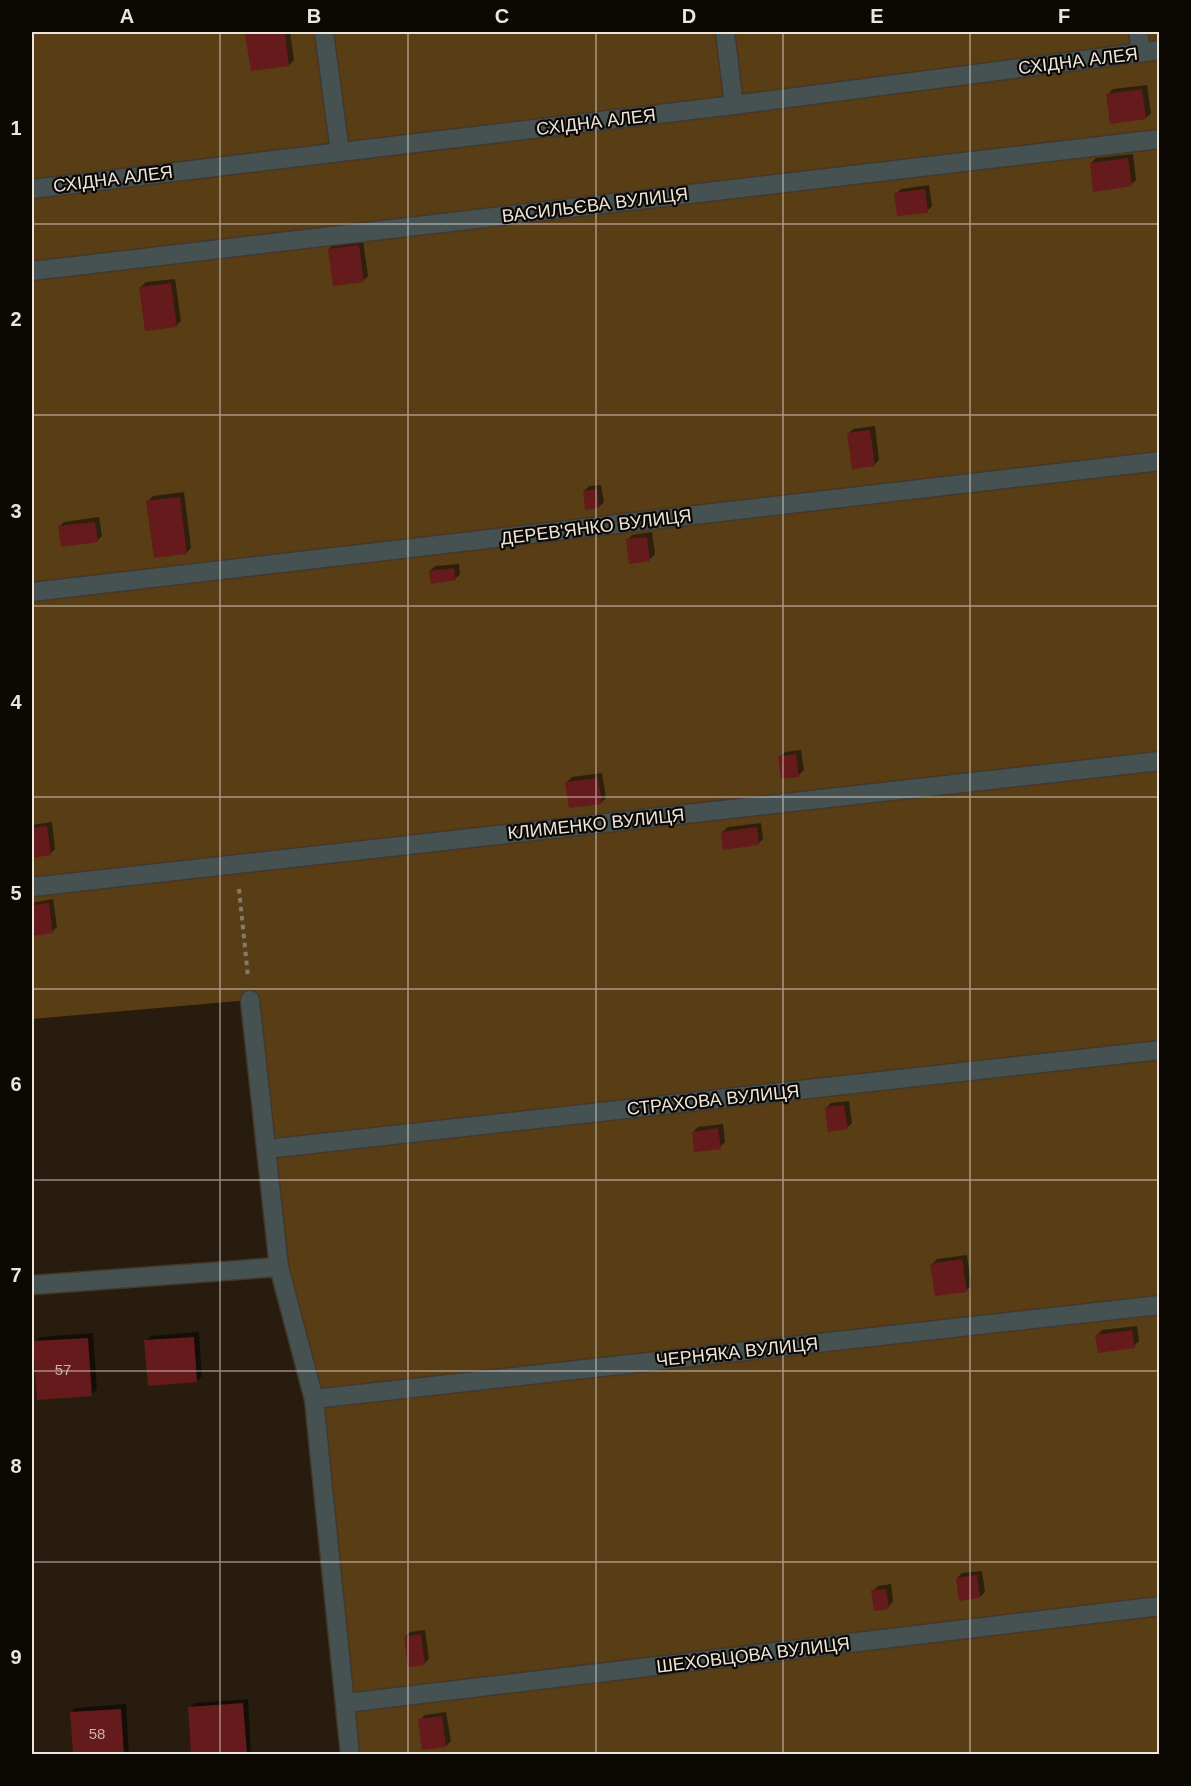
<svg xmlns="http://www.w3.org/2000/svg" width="1191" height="1786" viewBox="0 0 1191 1786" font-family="Arial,sans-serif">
<rect width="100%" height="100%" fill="#281c0e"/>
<polygon fill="#593d15" points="32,32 1159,32 1159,1754 350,1754 314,1399 279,1267 250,1000 32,1019"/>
<g fill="#0007">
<polygon points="250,32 290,32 294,60 289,65 247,34"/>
<polygon points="1147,85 1151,113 1146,118 1108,94 1113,89"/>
<polygon points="1133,154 1136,180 1131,185 1091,163 1096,158"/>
<polygon points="929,185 932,206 927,211 896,194 901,189"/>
<polygon points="363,240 368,276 363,281 329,249 334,244"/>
<polygon points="175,279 181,321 176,326 141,287 146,282"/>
<polygon points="875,426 879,460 874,465 848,434 853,429"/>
<polygon points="601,485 604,502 599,507 584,491 589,486"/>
<polygon points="184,492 191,548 186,553 148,501 153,496"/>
<polygon points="99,517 102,536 97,541 59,527 64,522"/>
<polygon points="652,532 655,554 650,559 627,540 632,535"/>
<polygon points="459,564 460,574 455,579 430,571 435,566"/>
<polygon points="801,750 804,770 799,775 780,757 785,752"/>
<polygon points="602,773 606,798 601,803 567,782 572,777"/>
<polygon points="52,822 55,849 50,854 32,856 32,825"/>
<polygon points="761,823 763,839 758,844 722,832 728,827"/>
<polygon points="53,899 57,927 52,932 32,934 32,903"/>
<polygon points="849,1101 852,1123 847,1128 826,1108 831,1103"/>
<polygon points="723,1124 725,1142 720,1147 693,1132 698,1127"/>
<polygon points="967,1255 971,1286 966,1291 932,1264 937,1259"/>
<polygon points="1137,1326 1139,1341 1134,1346 1097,1335 1102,1330"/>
<polygon points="199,1332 202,1376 197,1381 146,1341 151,1336"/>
<polygon points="93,1333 97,1389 92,1394 35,1342 40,1337"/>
<polygon points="982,1571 985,1592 980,1597 957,1578 962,1573"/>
<polygon points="891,1584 893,1602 888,1607 873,1591 878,1586"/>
<polygon points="425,1630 429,1659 424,1664 405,1637 410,1632"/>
<polygon points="248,1699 251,1754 193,1754 190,1708 195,1703"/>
<polygon points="126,1704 129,1754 74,1754 71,1713 76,1708"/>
<polygon points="446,1712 451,1741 446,1746 420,1720 425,1715"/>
</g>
<g fill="#651a1c">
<polygon points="262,32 285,32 289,66 251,71 245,34"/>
<polygon points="1142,89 1146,119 1110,124 1106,94"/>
<polygon points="1128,158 1132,186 1093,192 1090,163"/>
<polygon points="925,189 928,213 897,216 894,193"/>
<polygon points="359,245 364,282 333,286 328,249"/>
<polygon points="171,283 177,327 145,331 139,287"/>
<polygon points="870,430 875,466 852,469 847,433"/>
<polygon points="597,489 599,508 585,510 583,491"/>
<polygon points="180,497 187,554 154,558 146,501"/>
<polygon points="95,522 98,542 61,547 58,526"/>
<polygon points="647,537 650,561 629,564 626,539"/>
<polygon points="454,568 456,580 431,584 429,571"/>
<polygon points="796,754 799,777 781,779 778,756"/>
<polygon points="598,778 602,804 569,808 565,782"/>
<polygon points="47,826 51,855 32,858 32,828"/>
<polygon points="757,827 759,845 723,850 721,832"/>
<polygon points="49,903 53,933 32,936 32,905"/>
<polygon points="844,1105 848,1129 828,1132 825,1107"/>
<polygon points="718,1128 721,1149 694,1152 692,1132"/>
<polygon points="962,1259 967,1292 935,1296 930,1264"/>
<polygon points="1132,1330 1135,1348 1098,1353 1095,1335"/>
<polygon points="194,1337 197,1382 148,1386 144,1340"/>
<polygon points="88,1338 92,1396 37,1400 33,1341"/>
<polygon points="977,1575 980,1598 959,1601 956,1578"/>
<polygon points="886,1589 889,1609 874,1611 871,1590"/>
<polygon points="421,1634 425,1665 408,1667 404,1637"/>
<polygon points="243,1703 247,1754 191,1754 188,1707"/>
<polygon points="121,1709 124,1754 73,1754 70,1712"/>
<polygon points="442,1716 446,1747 422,1750 418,1719"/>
</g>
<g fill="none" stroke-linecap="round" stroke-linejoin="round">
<g stroke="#44382b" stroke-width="21">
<g id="minor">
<polyline points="324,32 340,152"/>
<polyline points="725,32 734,105"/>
<polyline points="1138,32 1141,53"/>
<polyline points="32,189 734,105 1160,50"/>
<polyline points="32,271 1160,139"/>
<polyline points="32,592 1160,461"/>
<polyline points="32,887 1160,761"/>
<polyline points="250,1000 279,1267 314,1399 350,1754"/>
<polyline points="267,1149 1160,1050"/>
<polyline points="32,1285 279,1267"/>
<polyline points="314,1399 1160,1305"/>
<polyline points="346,1703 1160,1606"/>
</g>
</g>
<polyline stroke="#847a6f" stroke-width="4" stroke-dasharray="4.5 4.5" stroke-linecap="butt" points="239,889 248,977"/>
<use href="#minor" stroke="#465152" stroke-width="18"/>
</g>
<path fill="none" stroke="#ede5dc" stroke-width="1.5" stroke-opacity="0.55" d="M 220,32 L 220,1754M 408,32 L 408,1754M 596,32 L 596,1754M 783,32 L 783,1754M 970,32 L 970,1754M 32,224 L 1160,224M 32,415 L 1160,415M 32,606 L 1160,606M 32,797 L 1160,797M 32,989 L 1160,989M 32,1180 L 1160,1180M 32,1371 L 1160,1371M 32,1562 L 1160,1562"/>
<g text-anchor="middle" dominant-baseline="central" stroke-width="4.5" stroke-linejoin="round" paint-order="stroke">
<g font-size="15" fill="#cbb2ac">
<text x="63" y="1369">57</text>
<text x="97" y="1733">58</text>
</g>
<g font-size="18" fill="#ede5dc" stroke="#0c0803">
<text transform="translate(1078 61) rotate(-7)">СХІДНА АЛЕЯ</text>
<text transform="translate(596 122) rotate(-7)">СХІДНА АЛЕЯ</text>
<text transform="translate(113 179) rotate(-7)">СХІДНА АЛЕЯ</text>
<text transform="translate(595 205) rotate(-7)">ВАСИЛЬЄВА ВУЛИЦЯ</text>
<text transform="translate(596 527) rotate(-7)">ДЕРЕВ'ЯНКО ВУЛИЦЯ</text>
<text transform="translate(596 824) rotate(-6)">КЛИМЕНКО ВУЛИЦЯ</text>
<text transform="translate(713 1100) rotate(-6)">СТРАХОВА ВУЛИЦЯ</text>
<text transform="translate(737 1352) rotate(-6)">ЧЕРНЯКА ВУЛИЦЯ</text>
<text transform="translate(753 1655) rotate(-7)">ШЕХОВЦОВА ВУЛИЦЯ</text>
</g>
</g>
<rect width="1191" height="1786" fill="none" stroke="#0c0803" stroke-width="66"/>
<rect x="33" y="33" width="1125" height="1720" fill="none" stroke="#ede5dc" stroke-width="2"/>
<g font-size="20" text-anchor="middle" font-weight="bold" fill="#ede5dc">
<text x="127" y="23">A</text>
<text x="314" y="23">B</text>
<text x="502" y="23">C</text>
<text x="689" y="23">D</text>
<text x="877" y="23">E</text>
<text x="1064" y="23">F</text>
<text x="16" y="135">1</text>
<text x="16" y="326">2</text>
<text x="16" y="518">3</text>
<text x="16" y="709">4</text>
<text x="16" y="900">5</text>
<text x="16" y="1091">6</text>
<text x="16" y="1282">7</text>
<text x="16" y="1473">8</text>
<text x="16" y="1664">9</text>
</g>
</svg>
